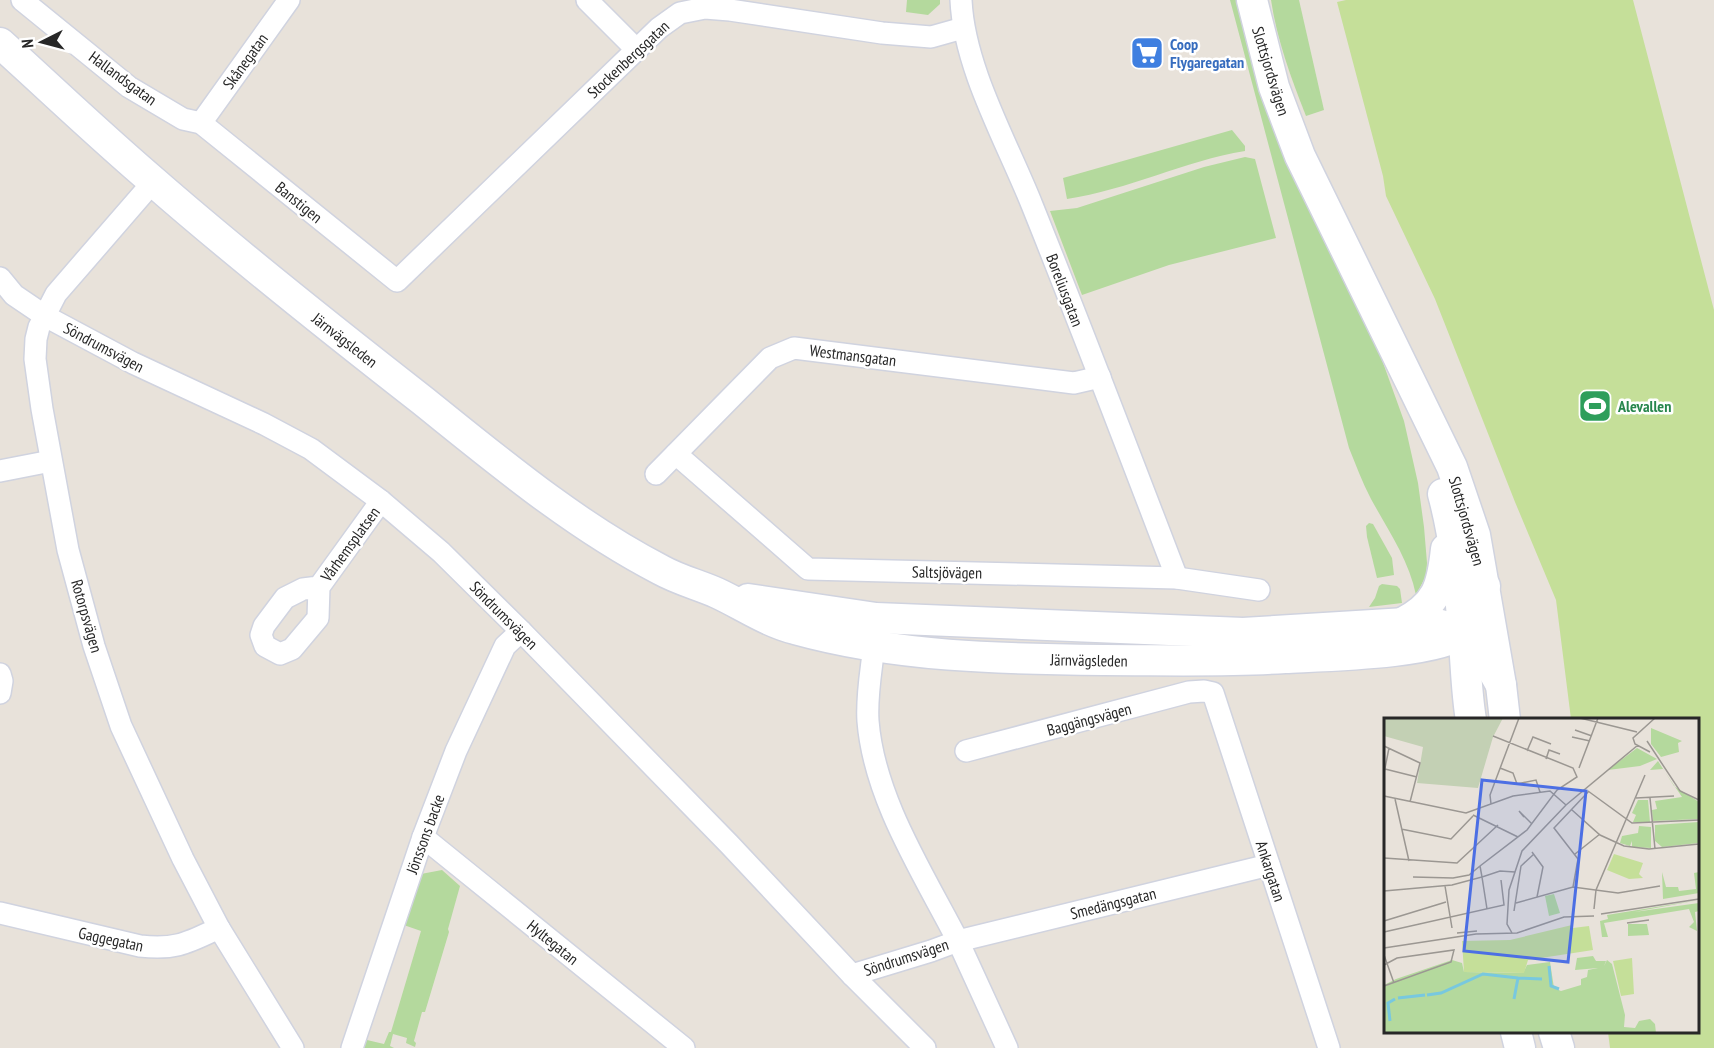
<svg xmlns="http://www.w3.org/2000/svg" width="1714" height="1048" viewBox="0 0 1714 1048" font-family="'PT Sans Narrow',sans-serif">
<rect width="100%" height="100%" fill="#e8e2da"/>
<g fill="#b4d99d">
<polygon points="907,0 940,0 940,4 928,15 906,12"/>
<path d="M 1230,0 L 1239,0 L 1377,346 L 1404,421 L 1418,483 L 1424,527 L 1427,563 L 1426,576 L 1416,595 C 1409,560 1388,530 1371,499 C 1362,482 1356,465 1349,448 Z"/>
<path d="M 1271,0 L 1299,0 L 1324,110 L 1306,116 C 1291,78 1277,40 1271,0 Z"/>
<path d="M 1232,130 L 1245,146 L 1245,151 C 1184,161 1128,190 1067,199 L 1063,178 Z"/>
<polygon points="1245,157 1255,159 1276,238 1169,265 1082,295 1050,211 1077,208 1204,167"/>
<polygon points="1369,523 1373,524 1392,558 1394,575 1377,578 1367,537 1366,526"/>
<polygon points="1382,584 1397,586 1400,589 1402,603 1369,607 1375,598 1379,586"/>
<polygon points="442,870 460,886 448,929 449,932 425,1012 422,1012 414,1041 416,1043 415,1047 406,1043 407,1038 393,1034 390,1046 394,1048 360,1048 362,1041 367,1040 384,1044 389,1032 391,1032 421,931 398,923 421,874"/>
</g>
<polygon fill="#c5df99" points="1346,0 1633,0 1714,310 1714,1048 1610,1048 1608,1032 1698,1032 1698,720 1571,719 1556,600 1515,502 1435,299 1386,196 1383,176 1337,2"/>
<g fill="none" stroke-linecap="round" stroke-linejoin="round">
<g stroke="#d0d3df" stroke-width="24">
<g id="minor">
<polyline points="22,0 129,87 183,119 201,123 397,281 659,28 680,13 705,8 730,10 882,33 931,37 963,28"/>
<polyline points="587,0 637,50"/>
<path d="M 961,0 C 964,68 1007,142 1032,205 C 1082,329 1129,453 1177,578"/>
<polyline points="201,123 289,0"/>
<polyline points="153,182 56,294 39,327 36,339 35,359 42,409 68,550 94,646 121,726 183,859 219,928 293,1048"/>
<polyline points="0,278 14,295 45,316 133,363 264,424 311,449 381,501 441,552 521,631 729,844 852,975 931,951 958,941 1007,1048"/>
<polyline points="676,454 808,569 1177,578 1259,590"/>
<polyline points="0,471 51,461"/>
<polyline points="656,474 770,358 794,348 1074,383 1100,377"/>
<polyline points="319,587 318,618 292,649 280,654 265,646 261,635 264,626 285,598 303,589 319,587 381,501"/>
<path d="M 875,634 C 873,663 866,692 868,721 C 874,798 923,873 958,941 L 1269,865"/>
<polyline points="0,674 2,681 0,693"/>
<polyline points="966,751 1189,692 1204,691 1213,693 1329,1048"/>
<polyline points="423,837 684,1048"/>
<path d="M 0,913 L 140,946 C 176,950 187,943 219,928"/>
<polyline points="852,975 925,1048"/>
<polyline points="352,1048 423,837 456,751 505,646 521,631"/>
</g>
</g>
<g stroke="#d0d3df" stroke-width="33">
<g id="secondary">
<polyline points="1252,0 1274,87 1300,156 1452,467 1475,535 1501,685 1505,720"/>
<path d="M 0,43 C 51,89 101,137 154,182 C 241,258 331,329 422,400 C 498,461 574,525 661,570 C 679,580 699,585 717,593 C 743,605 767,622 795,629 C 896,657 1000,659 1104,660 C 1164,660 1225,662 1285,658 C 1320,656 1440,654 1464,632 C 1475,622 1481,600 1485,586"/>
<path d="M 1443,494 C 1455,538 1460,585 1463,632 C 1466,661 1466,690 1471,720"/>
<path d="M 748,599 L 876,618 L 1243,633 L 1422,622 C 1469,626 1480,647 1501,685"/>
<path d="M 1402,623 C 1437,605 1442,587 1446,549"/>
<polyline points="1516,1032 1520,1048"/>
<polyline points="1554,1032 1559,1048"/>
</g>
</g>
<use href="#minor" stroke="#fff" stroke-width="21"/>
<use href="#secondary" stroke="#fff" stroke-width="30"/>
</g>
<defs>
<g id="supermarket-square" transform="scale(1.725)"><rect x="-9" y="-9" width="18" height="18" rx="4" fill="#3f7fe0" stroke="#fff"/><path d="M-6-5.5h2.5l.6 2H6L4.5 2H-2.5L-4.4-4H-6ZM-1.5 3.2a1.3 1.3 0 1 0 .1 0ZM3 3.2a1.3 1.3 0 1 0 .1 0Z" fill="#fff"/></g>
<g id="stadium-square" transform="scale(1.725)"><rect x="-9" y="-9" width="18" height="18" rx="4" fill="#2e9e5b" stroke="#fff"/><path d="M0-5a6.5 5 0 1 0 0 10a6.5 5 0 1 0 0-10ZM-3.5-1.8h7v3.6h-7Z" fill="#fff"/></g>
</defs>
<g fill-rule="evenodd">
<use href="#supermarket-square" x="1147" y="53"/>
<use href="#stadium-square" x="1595" y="406"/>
</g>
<g text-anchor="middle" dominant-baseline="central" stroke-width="5" stroke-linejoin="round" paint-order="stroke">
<g font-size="16" font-weight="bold" fill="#366cbe" stroke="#fff" text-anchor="start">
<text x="1170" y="44">Coop<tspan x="1170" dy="18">Flygaregatan</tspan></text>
</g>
<g font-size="16" fill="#272727" stroke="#fff">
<text transform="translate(628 59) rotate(-43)">Stockenbergsgatan</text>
<text transform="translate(245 61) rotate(-54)">Skånegatan</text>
<text transform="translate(1271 71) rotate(73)">Slottsjordsvägen</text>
<text transform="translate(123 78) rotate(36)">Hallandsgatan</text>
<text transform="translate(299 202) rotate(39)">Banstigen</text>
<text transform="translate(1065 290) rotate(69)">Boreliusgatan</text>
<text transform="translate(345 340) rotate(38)">Järnvägsleden</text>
<text transform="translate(104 347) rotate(28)">Söndrumsvägen</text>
<text transform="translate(853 355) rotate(7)">Westmansgatan</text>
<text transform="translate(1467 521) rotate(74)">Slottsjordsvägen</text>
<text transform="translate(350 544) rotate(-54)">Vårhemsplatsen</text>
<text transform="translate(947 572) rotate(1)">Saltsjövägen</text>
<text transform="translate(504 615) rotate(45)">Söndrumsvägen</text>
<text transform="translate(87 616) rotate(74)">Rotorpsvägen</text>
<text transform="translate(1089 660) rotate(1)">Järnvägsleden</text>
<text transform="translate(1089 719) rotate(-15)">Baggängsvägen</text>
<text transform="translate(425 834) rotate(-70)">Jönssons backe</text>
<text transform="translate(1271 871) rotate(72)">Ankargatan</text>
<text transform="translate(1113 903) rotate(-14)">Smedängsgatan</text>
<text transform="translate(111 939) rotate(12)">Gaggegatan</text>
<text transform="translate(553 942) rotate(39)">Hyltegatan</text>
<text transform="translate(906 957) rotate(-18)">Söndrumsvägen</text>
</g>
<g font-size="16" font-weight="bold" fill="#27864d" stroke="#fff" text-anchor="start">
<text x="1618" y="406">Alevallen</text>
</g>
</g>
<g transform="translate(1384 718)">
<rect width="315" height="315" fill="#e8e2da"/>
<path d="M 267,10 L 298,23 L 294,25 L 295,34 L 277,39 L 267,26 ZM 253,30 L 273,41 L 256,48 L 224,52 ZM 274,43 L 290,68 L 315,84 L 315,101 L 269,103 L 268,92 L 273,91 L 271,83 L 298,79 L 279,51 L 266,52 ZM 254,82 L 264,82 L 266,104 L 249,104 L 252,97 L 248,95 ZM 315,104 L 315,125 L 278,129 L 271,123 L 271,107 ZM 255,108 L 267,109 L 267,130 L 248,129 L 248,123 L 246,128 L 236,125 L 238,118 L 254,115 ZM 278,154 L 282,169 L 294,169 L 295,173 L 312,171 L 310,155 L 315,154 L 315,175 L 279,181 ZM 170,176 L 176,195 L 165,198 L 161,178 ZM 315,182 L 250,194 L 315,185 L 315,193 L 311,194 L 313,213 L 305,209 L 310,204 L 305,191 L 220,205 L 224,219 L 218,219 L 216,203 L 224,201 L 223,197 ZM 244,206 L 263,206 L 265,217 L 244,218 ZM 209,238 L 212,243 L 222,243 L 220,248 L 223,242 L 228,246 L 241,297 L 240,309 L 251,310 L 255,303 L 266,301 L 271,306 L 272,315 L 0,315 L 0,267 L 12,261 L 68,242 L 78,245 L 80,254 L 139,255 L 143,247 L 166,244 L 170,270 L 177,273 L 197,267 L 197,261 L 203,259 L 204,252 L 214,250 L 191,252 L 193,240 Z" fill="#b4d99d"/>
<path d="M 0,0 L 119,0 L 109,19 L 94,70 L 33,65 L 39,29 L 0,18 Z" fill="#c3d0b4"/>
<path d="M 230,136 L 259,145 L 255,156 L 259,160 L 245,161 L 223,152 ZM 188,207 L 189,210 L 205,208 L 209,232 L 144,242 L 140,255 L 80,254 L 78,223 L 126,222 ZM 248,240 L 250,276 L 237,278 L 229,243 Z" fill="#c5df99"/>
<path fill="none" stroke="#78c8df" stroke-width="3" d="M 165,248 L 167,268 L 175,271M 43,277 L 57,275 L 99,256 L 134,260M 14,280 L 41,277M 130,281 L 134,260 L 158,261M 6,303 L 4,285 L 11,281"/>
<path fill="none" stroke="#9b9792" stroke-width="1.5" d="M 196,0 L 253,14M 191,12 L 208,18M 188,19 L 206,23M 263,23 L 296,73 L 315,82M 0,28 L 36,45 L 26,84M 143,33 L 149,19 L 167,26M 266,34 L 251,26 L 249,20 L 271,0M 162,41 L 165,32 L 176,36M 116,50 L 129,55 L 133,66 L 152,62 L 156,74M 195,50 L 214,0M 1,51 L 33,59M 0,55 L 5,30M 204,73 L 248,105 L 315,102M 0,78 L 82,95 L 129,78 L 166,73 L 182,87M 252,80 L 290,78M 266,80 L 271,131M 11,81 L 25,143M 107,86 L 106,77 L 135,0M 188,92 L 216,117 L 240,128 L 265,131 L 315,126M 89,97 L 134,119M 140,99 L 135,93 L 148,106M 17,111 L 67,121 L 89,98M 148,134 L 159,149 L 153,179M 191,136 L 216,116M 0,140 L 73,145 L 114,107M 29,159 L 69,160 L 85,157 L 96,148M 61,168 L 68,210M 189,169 L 194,141 L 170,110 L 205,73M 0,173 L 68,167 L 98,159 L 96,148 L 143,112 L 173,72 L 193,59 L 189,50 L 109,18M 132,185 L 189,169 L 234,175 L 276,168M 103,191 L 98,159 L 116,153 L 131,154M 210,191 L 212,172 L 261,57M 130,193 L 137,148 L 150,136M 217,196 L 315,181M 0,203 L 62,184M 243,205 L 265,202M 0,214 L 120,187 L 117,162M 73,215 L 93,213M 128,215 L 123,206 L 125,172 L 138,133 L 182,87 L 254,27M 0,230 L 92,216 L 133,215 L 180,199 L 210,198M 0,237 L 10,265M 0,247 L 13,240 L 70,232 L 67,244 L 0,268"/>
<path fill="#4c6fe4" fill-opacity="0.15" stroke="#4c6fe4" stroke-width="3" d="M 98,62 L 202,73 L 184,244 L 80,233 Z"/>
<rect width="315" height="315" fill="none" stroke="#272727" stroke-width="3"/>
</g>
<g transform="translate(42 42) rotate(264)" stroke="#ffffff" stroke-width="4.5" paint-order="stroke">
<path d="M0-4.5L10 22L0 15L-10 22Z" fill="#272727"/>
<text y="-9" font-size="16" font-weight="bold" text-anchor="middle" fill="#272727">N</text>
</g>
</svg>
